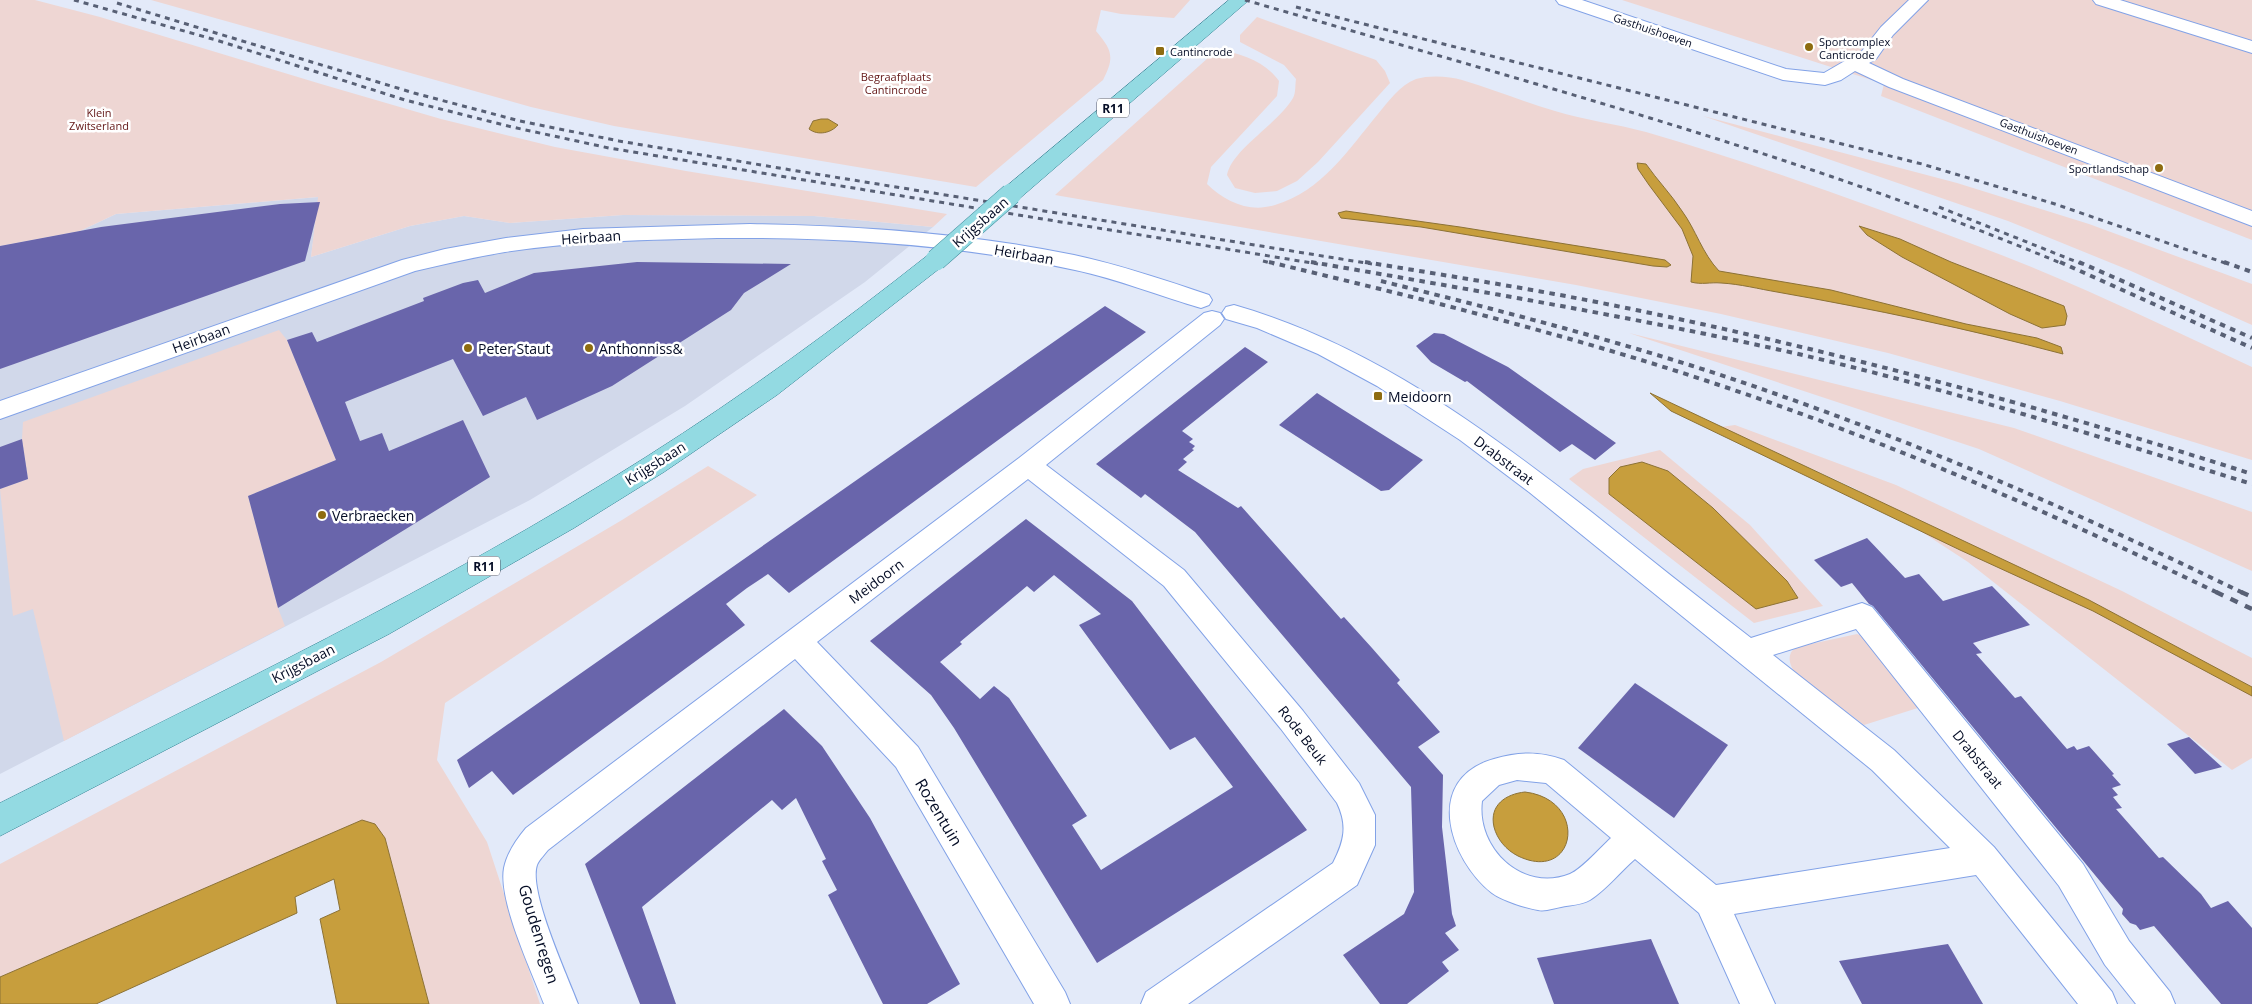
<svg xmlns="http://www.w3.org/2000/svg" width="2252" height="1004" viewBox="0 0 2252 1004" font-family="'Open Sans',sans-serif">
<rect width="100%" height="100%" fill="#e3eaf9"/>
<polygon fill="#d1d8ea" points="319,197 311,257 410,226 464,216 510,223 623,215 814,216 933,227 865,282 685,406 530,500 0,774 0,246 80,231 116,214"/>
<g fill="#eed6d3">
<polygon points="0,0 35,0 100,17 321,84 441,119 555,147 686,171 947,214 933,227 814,216 623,215 510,223 464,216 410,226 311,257 318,197 116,214 80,231 0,246"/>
<path d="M 151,0 L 1190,0 L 1174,18 L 1121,14 L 1101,10 L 1096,31 C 1112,50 1115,57 1103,80 L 976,187 L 614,126 L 531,107 Z"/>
<polygon points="1622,0 2252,0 2252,240 1881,96 1884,84"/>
<path d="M 1257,17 L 1376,60 L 1385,71 L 1390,83 L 1318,162 L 1297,181 L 1277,191 L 1255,193 L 1235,188 L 1227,175 C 1232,149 1278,124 1293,98 C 1296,93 1295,85 1296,79 L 1284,65 L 1240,42 L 1240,35 Z"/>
<path d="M 1218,49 C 1241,54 1265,61 1279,81 L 1277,96 L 1211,167 L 1207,184 C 1225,202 1250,213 1275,205 C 1322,191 1348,150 1378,114 C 1388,102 1400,85 1416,79 C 1429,75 1449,76 1462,80 C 1493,89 1524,102 1555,111 C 1585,120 1616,124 1646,132 C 1757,164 1867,205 1975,245 C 2070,280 2161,325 2252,367 L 2252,460 L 2060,401 L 1888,353 L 1721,314 L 1576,285 L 1055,195 Z"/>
<polygon points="1703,116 1957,183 2089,224 2252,284 2252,325 2131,271 2008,221"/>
<polygon points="279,330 287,340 336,460 248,496 278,608 285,626 64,741 33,609 13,616 0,489 28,479 22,439 23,422"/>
<polygon points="1629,333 2014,428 2252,512 2252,571 1979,449"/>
<polygon points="1735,425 1896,485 2122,591 2252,658 2252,758 2232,770 1968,562 1856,489 1721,427"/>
<polygon points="1660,450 1750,525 1823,606 1754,623 1569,479 1583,469"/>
<polygon points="708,466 757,495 445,703 437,760 487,842 540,1004 429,1004 385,838 362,820 0,977 0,864 381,662 622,520"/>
<path d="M 1857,634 L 1870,639 L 1924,706 L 1864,725 L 1795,673 C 1789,664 1786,653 1797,647 Z"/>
</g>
<g fill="#c79e3d" stroke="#8c7236">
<path d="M 821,119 L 828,119 L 838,125 C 831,133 818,136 809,129 L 813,121 Z"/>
<path d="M 1637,163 L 1646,164 C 1657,180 1671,194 1682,211 C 1696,230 1702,253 1719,271 L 1831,290 L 1966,324 L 2037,338 L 2061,347 L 2063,354 C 1969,329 1873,309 1777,292 C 1759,289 1740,284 1721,283 C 1710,282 1702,285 1691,282 L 1693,256 L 1682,229 L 1649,185 L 1638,169 Z"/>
<polygon points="1346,211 1460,227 1665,260 1671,265 1667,267 1653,266 1421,227 1341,218 1338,213"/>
<polygon points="1859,226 1900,239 1951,262 2064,306 2067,316 2065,325 2042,328 2010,314 1902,257 1867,235"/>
<polygon points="1650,393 2089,600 2252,687 2252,696 2093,611 1960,550 1671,411"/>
<polygon points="1642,462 1668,471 1713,508 1787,581 1798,598 1756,609 1609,494 1609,478 1620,467"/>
<path d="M 1525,792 C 1590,800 1576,884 1518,856 C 1506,850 1497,839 1494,827 C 1489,805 1506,794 1525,792 Z"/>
<polygon points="362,820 375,824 385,838 429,1004 337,1004 320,919 340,910 334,879 295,897 297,913 96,1004 0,1004 0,977"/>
</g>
<g fill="#6965ab" fill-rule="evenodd">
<polygon points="320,202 305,261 0,369 0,246 101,227 280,204"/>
<polygon points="637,262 791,264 744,293 731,310 612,386 537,420 526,397 483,416 453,359 345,402 360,441 382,433 389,451 463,420 490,477 278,608 248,496 336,460 287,340 312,332 317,342 424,301 423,298 463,283 478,280 485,293 534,273"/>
<polygon points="1105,306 1146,332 789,593 768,574 747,588 726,604 745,625 513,795 492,771 469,788 457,760"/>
<polygon points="1434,333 1444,334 1508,367 1616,443 1595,460 1572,444 1560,452 1467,381 1465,382 1431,362 1416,346"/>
<polygon points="1245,347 1268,362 1182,431 1193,439 1189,442 1195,446 1192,449 1194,450 1183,459 1187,462 1178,470 1238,508 1241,506 1341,619 1344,617 1372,648 1400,680 1397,683 1440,732 1418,747 1443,775 1442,827 1452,914 1456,926 1445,933 1459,950 1442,962 1449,971 1407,1004 1380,1004 1343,955 1404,914 1414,892 1411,787 1195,532 1145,494 1141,498 1096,464"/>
<polygon points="1317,393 1342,409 1423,460 1389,490 1381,491 1279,425"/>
<polygon points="22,439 28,479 0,489 0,447"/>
<path d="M 1026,519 L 1132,601 L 1307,830 L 1097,963 L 954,728 L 931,695 L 870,641 ZM 1054,575 L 1101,614 L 1079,625 L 1170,750 L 1195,737 L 1233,787 L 1101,870 L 1072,825 L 1087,816 L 1009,698 L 994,686 L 980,699 L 940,662 L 962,644 L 960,642 L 1027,586 L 1034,592 Z"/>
<polygon points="1867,538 1905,578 1919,574 1943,601 1992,586 2030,625 1973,643 1982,653 1976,654 2015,698 2021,696 2067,749 2074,746 2077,750 2089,746 2114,774 2112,775 2121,785 2112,788 2118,795 2113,797 2122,808 2116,809 2159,858 2163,857 2201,894 2211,908 2228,901 2252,928 2252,1004 2221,1004 2154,926 2140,930 2136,925 2130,923 2122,914 2123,909 1873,606 1869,604 1852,583 1841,587 1814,560"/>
<polygon points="1635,683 1728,745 1674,818 1578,748"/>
<polygon points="784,709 822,746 870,818 960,984 927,1004 883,1004 828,895 837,890 822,861 826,859 796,798 782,810 772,800 642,907 676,1004 640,1004 585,864"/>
<polygon points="2189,737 2222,767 2195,774 2167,744"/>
<polygon points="1651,939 1679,1004 1554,1004 1537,958"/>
<polygon points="1948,944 1983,1004 1862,1004 1839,961"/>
</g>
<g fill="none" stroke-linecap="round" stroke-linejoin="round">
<g stroke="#82a2e7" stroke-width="2">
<g id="minor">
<polygon points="1556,0 1582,0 1786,69 1824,73 1862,51 1881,27 1909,0 1928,0 1893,35 1876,59 1869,63 1903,79 2252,211 2252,226 1889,87 1855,71 1841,80 1825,85 1783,80 1559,4"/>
<polygon points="2093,0 2120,0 2252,41 2252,53 2096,4"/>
<path d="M 750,224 C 859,226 967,233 1074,255 C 1120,265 1165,280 1209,295 L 1212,300 L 1209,305 L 1201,308 C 1159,296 1118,279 1075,270 C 957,244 837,237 717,238 C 646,240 575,241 505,252 C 475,257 445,264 415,271 L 0,419 L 0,401 L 402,260 L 445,249 L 506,238 L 583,229 Z"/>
<path d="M 1234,305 C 1370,344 1484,428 1594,514 C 1646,556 1698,597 1751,638 L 1862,603 L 1872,607 L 2083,864 L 2129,941 L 2170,992 L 2175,1004 L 2136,1004 L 2105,965 L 2059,886 L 1856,629 L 1773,655 L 1894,750 L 1994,847 L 2112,992 L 2117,1004 L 2078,1004 L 1976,875 L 1734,914 L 1775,1004 L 1740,1004 L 1699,913 L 1635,859 C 1621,871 1606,890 1590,900 C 1581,905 1570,905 1561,907 C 1554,908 1545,912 1538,910 C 1526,908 1503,901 1492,893 C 1449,859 1423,779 1494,759 C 1518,752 1539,751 1564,760 L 1716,885 L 1950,848 L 1872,770 L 1529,492 L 1460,440 L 1377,386 L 1318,354 L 1257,328 L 1226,319 L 1222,313 L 1226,307 ZM 1517,780 L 1546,783 L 1611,838 C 1601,847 1582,869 1570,874 C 1522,893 1476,848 1482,801 L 1499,785 Z"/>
<path d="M 1212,311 L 1220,313 L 1224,319 L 1220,325 L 1046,465 L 1184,570 L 1303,711 L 1359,783 L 1375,815 L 1375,845 L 1357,885 L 1188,1004 L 1141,1004 L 1146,992 L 1333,863 C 1344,841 1348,826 1337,803 L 1281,729 L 1164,586 L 1028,479 L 817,642 L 918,747 L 1065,992 L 1070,1004 L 1034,1004 L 896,767 L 795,659 L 548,850 C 545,854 539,860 537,865 C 528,891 568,977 578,1004 L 544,1004 C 532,972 498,901 504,868 C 507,853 516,840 526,828 L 1019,458 L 1204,313 Z"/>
</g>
</g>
<g stroke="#328293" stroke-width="1">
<g id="primary">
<polygon points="1229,0 1249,0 1019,199 1011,201 1003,199 1000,194 1003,189"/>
<path d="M 936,252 L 944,255 L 948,260 L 944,265 L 777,395 L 664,472 L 574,528 L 389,634 L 0,836 L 0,803 C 218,693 440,588 646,457 C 744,395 837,327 928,255 Z"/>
</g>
</g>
<use href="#minor" fill="#fff" fill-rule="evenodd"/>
<use href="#primary" fill="#93dae2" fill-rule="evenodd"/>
<g stroke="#586075" stroke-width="3" stroke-dasharray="5 5" stroke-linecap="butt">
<polyline points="74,0 216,40 405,100 512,127 609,148 1318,264"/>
<path d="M 1245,0 C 1520,80 1798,153 2063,264"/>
<polyline points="117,3 414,93 520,121 619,141 791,170 1372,264"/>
<polyline points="1296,7 1922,164 2055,204 2228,264"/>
<polyline points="1939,207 2082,264"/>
<polyline points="1263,261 1274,264"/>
</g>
<g stroke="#586075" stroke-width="4" stroke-dasharray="5.5 5.5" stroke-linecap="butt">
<path d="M 1269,262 C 1423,299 1578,337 1728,388 C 1896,445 2058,516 2218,593"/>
<path d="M 1311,262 C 1472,290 1634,317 1794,353 C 1949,389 2100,437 2252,484"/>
<path d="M 1365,262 C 1455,277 1546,291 1636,310 C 1844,353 2049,409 2252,474"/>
<polyline points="2060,262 2252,348"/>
<polyline points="2079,262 2252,338"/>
<polyline points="2224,262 2252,272"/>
<path d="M 1381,281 C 1514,314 1647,348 1776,394 C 1936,450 2091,519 2243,593"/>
</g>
<g stroke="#586075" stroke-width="4.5" stroke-dasharray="8 8" stroke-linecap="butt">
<polyline points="2216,592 2252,609"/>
<polyline points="2241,592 2252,597"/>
</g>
<g stroke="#328293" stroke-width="22" stroke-linecap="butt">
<polyline id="primary-bridge" points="936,260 1011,194"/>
</g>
<use href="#primary-bridge" stroke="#93dae2" stroke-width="21"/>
</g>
<g fill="#8e6c10" stroke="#fff" stroke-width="2">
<circle cx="1809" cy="47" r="5"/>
<rect x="1155" y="46" width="10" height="10" rx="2.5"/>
<circle cx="2159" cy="168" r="5"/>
<circle cx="468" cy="348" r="5"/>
<circle cx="589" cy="348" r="5"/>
<rect x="1373" y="391" width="10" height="10" rx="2.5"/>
<circle cx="322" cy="515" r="5"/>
</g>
<g text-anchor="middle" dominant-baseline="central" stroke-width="5" stroke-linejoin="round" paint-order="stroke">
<g font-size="11" fill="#040c25" stroke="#fff">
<text transform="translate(1653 30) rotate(19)">Gasthuishoeven</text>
<text transform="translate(2039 136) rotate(21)">Gasthuishoeven</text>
</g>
<g font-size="11" fill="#040c25" stroke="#fff" text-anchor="start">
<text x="1819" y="41">Sportcomplex<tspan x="1819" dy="13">Canticrode</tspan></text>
<text x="1170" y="51">Cantincrode</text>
<text x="2149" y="168" text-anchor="end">Sportlandschap</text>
</g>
<g font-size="11" fill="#621515" stroke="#fff">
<text x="896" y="76">Begraafplaats<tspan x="896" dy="13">Cantincrode</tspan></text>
<text x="99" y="112">Klein<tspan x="99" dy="13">Zwitserland</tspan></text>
</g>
<g fill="#fff" stroke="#4f5566" stroke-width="1">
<rect x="1097" y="98.5" width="32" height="19" rx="4"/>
<rect x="468" y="556.5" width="32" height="19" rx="4"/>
</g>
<g font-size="12" font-weight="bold" fill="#040c25">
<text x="1113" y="108">R11</text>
<text x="484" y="566">R11</text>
</g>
<g font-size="14" fill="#040c25" stroke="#fff">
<text transform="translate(980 222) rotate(-41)">Krijgsbaan</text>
<text transform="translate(591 237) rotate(-4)">Heirbaan</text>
<text transform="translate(1024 254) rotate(10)">Heirbaan</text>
<text transform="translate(201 338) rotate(-20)">Heirbaan</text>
<text transform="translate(1504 460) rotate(37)">Drabstraat</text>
<text transform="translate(655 463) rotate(-32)">Krijgsbaan</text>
<text transform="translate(876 581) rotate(-37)">Meidoorn</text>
<text transform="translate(303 663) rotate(-27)">Krijgsbaan</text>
<text transform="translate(1303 735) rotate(52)">Rode Beuk</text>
<text transform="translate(1978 759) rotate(51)">Drabstraat</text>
</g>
<g font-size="14" fill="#040c25" stroke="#fff" text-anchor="start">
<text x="478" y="348">Peter Staut</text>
<text x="599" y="348">Anthonniss&amp;</text>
<text x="1388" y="396">Meidoorn</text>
<text x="332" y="515">Verbraecken</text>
</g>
<g font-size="16" fill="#040c25" stroke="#fff">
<text transform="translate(939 812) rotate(59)">Rozentuin</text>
<text transform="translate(539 934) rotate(73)">Goudenregen</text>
</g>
</g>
</svg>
